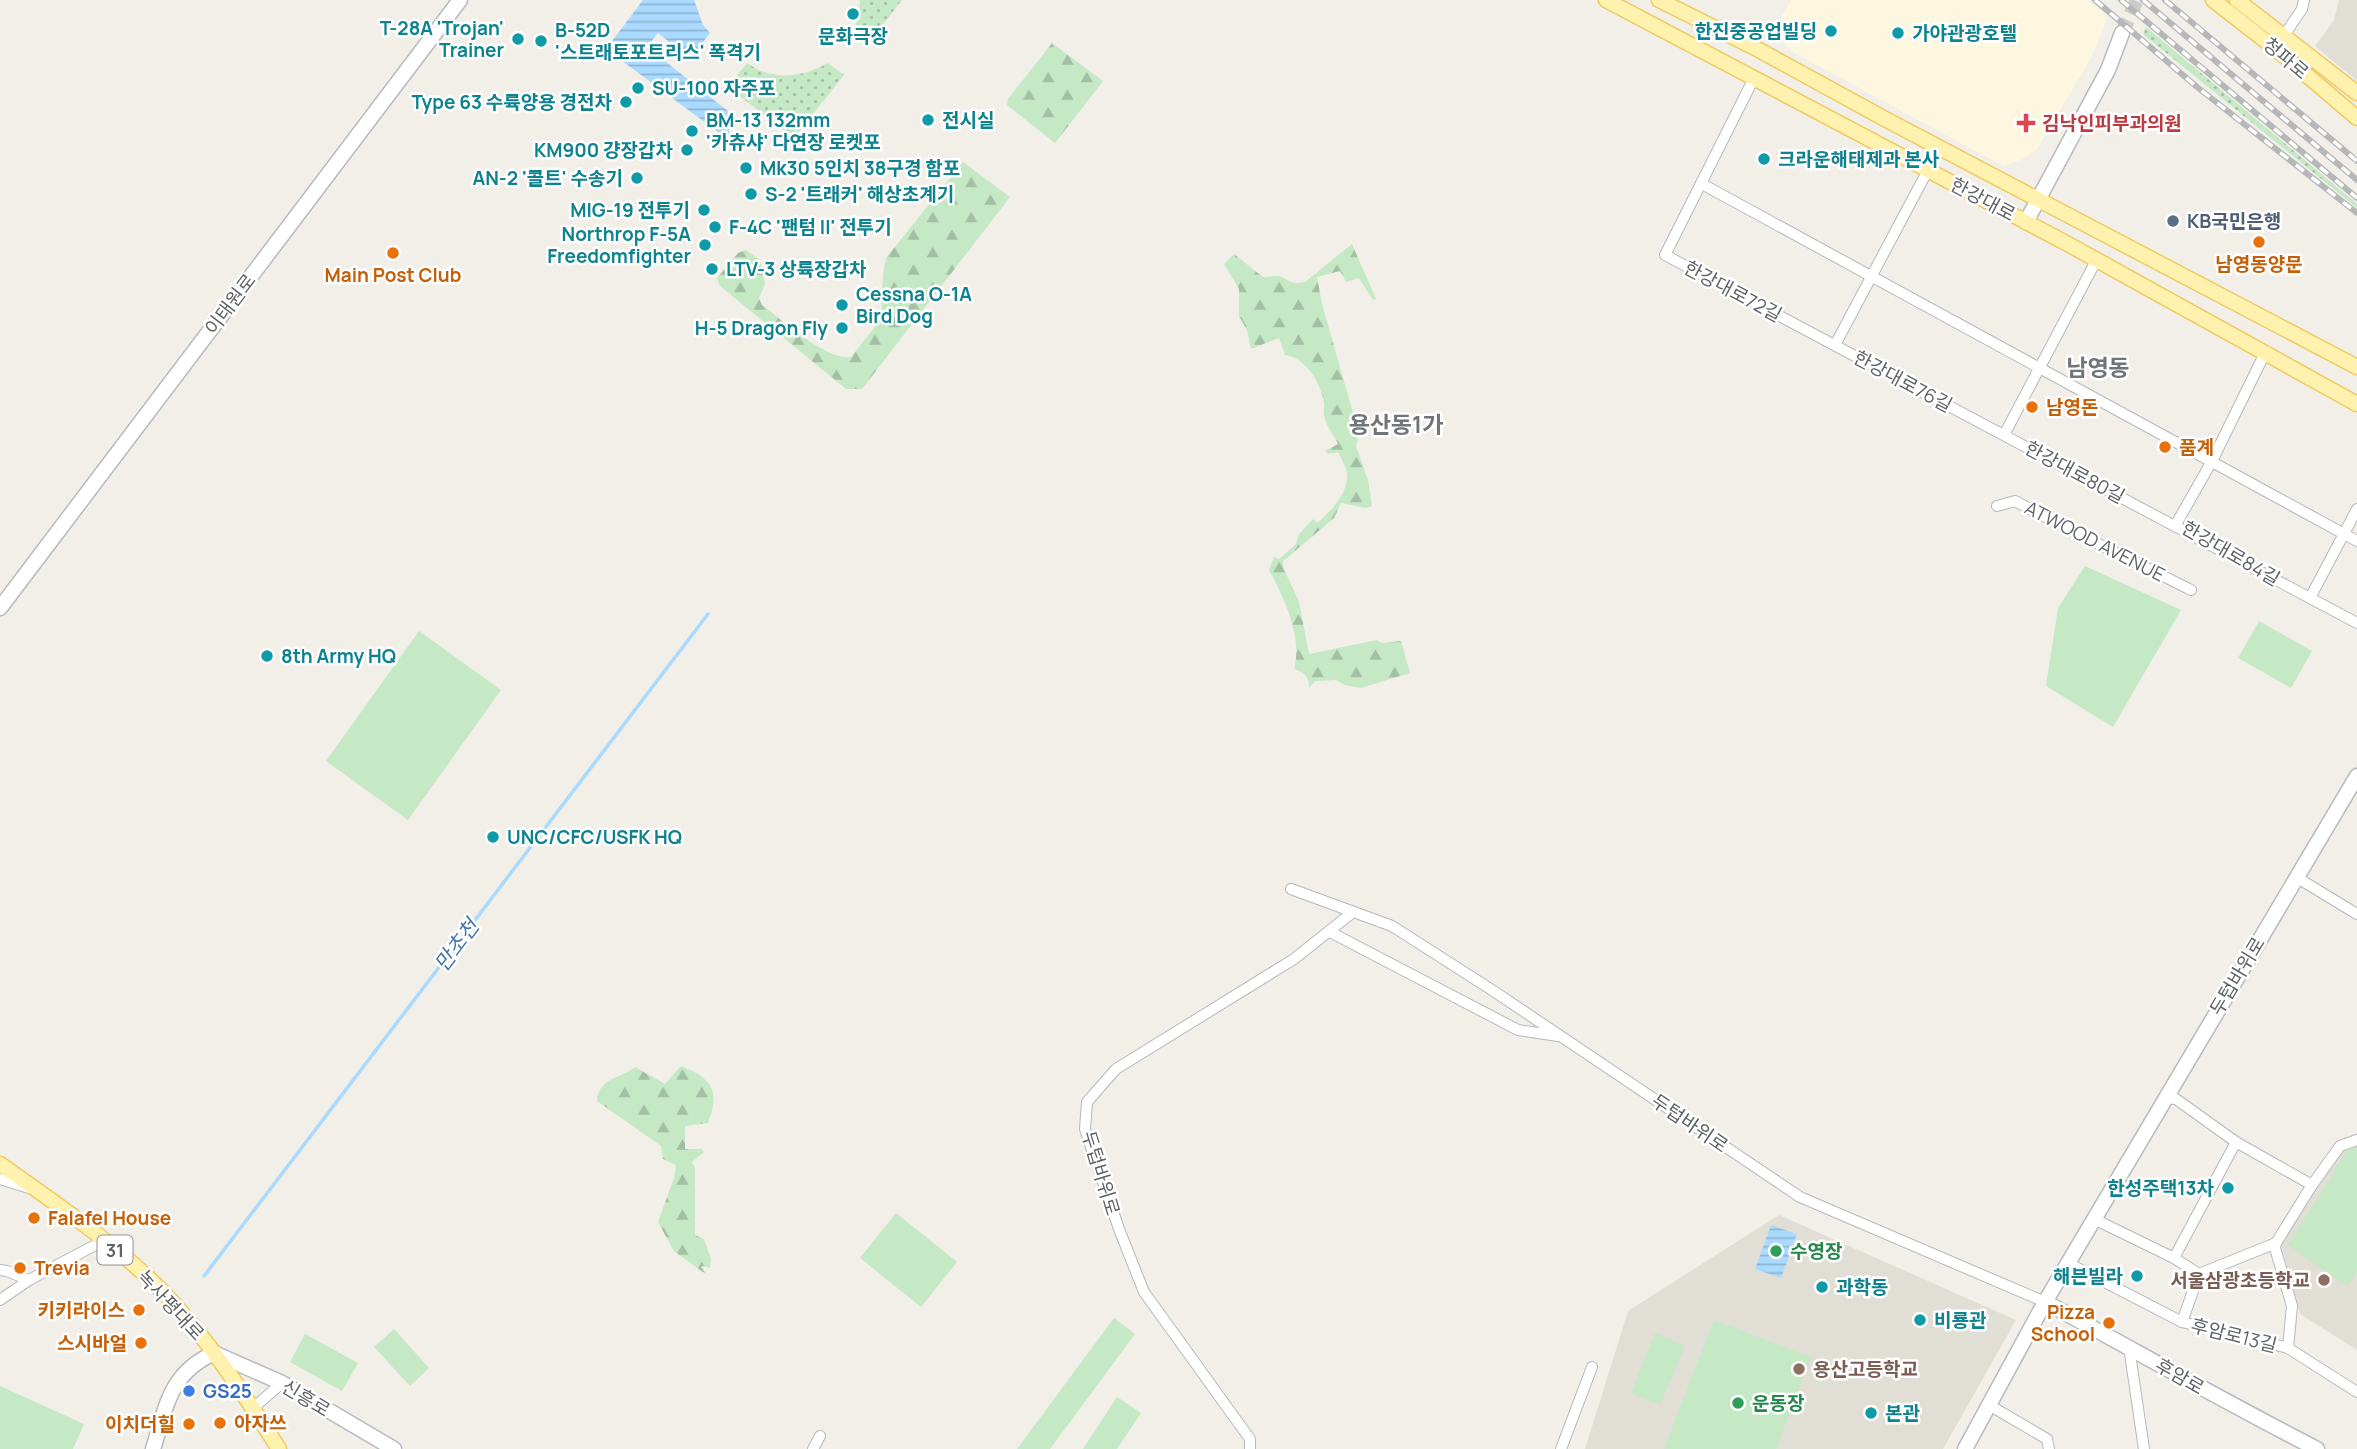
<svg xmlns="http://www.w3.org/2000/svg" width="2357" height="1449" viewBox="0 0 2357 1449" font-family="Manrope,'Noto Sans KR',sans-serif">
<defs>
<pattern id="grass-dots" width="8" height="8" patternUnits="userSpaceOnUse" patternTransform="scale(1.75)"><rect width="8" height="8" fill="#c5e8c5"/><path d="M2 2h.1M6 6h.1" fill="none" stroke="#a3c0a4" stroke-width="1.8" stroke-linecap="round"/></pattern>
<pattern id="forest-firs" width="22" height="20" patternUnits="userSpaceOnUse" patternTransform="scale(1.75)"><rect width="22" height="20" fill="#c5e8c5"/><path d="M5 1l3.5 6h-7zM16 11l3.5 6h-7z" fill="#a3c0a4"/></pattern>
<pattern id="water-rules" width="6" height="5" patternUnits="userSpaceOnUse" patternTransform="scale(1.75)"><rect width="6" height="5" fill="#aadaff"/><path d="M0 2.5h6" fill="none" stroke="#8eb4d2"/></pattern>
</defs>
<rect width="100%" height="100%" fill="#f1efe8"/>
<polygon fill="#fef7e0" points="1791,0 2087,0 2108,17 2092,56 2037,149 2021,160 2003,166 1791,51 1780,39 1777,25"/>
<g fill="#e1ded6">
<polygon points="2339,0 2357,0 2357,81 2315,46 2334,20"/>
<polygon points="2357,1141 2357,1350 2300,1314 2281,1245 2344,1146"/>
<polygon points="1779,1215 2016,1320 1943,1449 1585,1449 1628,1311"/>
</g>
<g fill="url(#grass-dots)">
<polygon points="860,0 902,0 871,40 855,28 859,13"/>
<polygon points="2146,27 2357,204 2357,208 2143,34"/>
<path d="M 747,63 C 772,81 802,78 828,63 L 844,75 L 794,138 L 728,87 Z"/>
</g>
<g fill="url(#forest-firs)">
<polygon points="1052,43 1103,81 1055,143 1007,105 1008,99"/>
<path d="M 963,162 L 1010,197 L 862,389 L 846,389 L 720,286 L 717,278 L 738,253 L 746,250 L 760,260 L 765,284 L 759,298 L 762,305 C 784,321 825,360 851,357 L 881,319 L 883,274 L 886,258 Z"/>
<path d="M 1352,244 L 1376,299 L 1373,300 L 1359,278 L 1346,282 L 1340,271 L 1317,277 L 1322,304 L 1359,434 L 1356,446 L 1368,480 L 1372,506 L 1366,508 L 1341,503 L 1334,518 L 1288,557 L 1283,561 L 1283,567 L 1299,602 L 1309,654 L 1377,640 L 1382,643 L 1401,641 L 1410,673 L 1361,688 L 1345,685 L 1336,680 L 1315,681 L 1309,688 C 1309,677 1305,672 1294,669 C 1303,637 1284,598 1269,570 L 1274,557 L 1279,559 L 1296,544 L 1299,534 L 1313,519 L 1317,523 C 1330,513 1349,492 1347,474 C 1346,466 1341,459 1338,452 L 1328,454 L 1325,451 L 1338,444 C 1334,435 1324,423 1324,414 C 1323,410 1325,407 1324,403 C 1321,383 1306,358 1285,355 L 1279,338 L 1251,349 L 1247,330 L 1239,316 L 1239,289 L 1224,264 L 1234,254 L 1263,277 C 1267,278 1271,276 1275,276 C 1287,275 1286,286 1305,282 Z"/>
<path d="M 681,1066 C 713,1079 720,1091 708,1123 L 685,1126 L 685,1149 L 702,1149 L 704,1152 L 692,1162 L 695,1168 L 695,1235 L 704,1239 L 711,1259 L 710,1268 L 703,1266 L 701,1267 L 707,1275 L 674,1251 L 658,1222 L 674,1178 L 676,1165 L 663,1159 L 661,1146 L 597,1101 C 598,1078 622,1078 635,1067 L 665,1084 Z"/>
</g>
<g fill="#c5e8c5">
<polygon points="2085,566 2181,610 2113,727 2046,686 2058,608"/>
<polygon points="2259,621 2312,651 2291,688 2238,658"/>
<polygon points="419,631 501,690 408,820 326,761"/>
<polygon points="2357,1147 2357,1272 2347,1286 2288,1245 2347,1151"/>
<polygon points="896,1213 957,1262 921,1307 860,1258"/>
<polygon points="1114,1318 1135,1334 1050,1449 1017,1449"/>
<polygon points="1714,1320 1811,1357 1776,1449 1664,1449"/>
<polygon points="394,1329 429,1368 410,1386 374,1347"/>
<polygon points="1655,1333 1685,1346 1660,1405 1631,1393"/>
<polygon points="305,1334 358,1363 342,1391 290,1362"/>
<polygon points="0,1386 84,1424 73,1449 0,1449"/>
<polygon points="1117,1397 1141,1413 1117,1449 1083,1449"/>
</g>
<g fill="url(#water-rules)">
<path d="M 643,0 L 694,0 L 703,25 L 710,33 L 690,59 L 658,33 L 647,47 L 728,111 C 725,126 731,138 741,149 L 606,49 Z"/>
<polygon points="1771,1225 1797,1234 1781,1278 1755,1269"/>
</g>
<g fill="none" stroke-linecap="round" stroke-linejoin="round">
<polyline stroke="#aadaff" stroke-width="3.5" points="204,1276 708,614"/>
<polyline stroke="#ccccc8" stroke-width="14" stroke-dasharray="14 7" stroke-linecap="butt" points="2122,33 2137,0"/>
<g stroke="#b5b8bc" stroke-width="12">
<g id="street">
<polyline points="2283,37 2302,9 2304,0"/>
<polyline points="1754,78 1665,255 2357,623"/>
<polyline points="1702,184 2357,541"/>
<polyline points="1835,345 1928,170"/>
<polyline points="2004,435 2096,261"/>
<path d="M 1997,506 L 2015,501 C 2072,532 2132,560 2191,590"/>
<polyline points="2175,526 2212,461 2265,353"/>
<polyline points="2310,598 2357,509"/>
<polyline points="2296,877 2357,914"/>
<polyline points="1291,889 1392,926 1492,990 1800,1197 2045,1302"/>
<polyline points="1330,932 1518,1030 1558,1036"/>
<polyline points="2165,1098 2176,1099 2236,1142 2312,1185"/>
<polyline points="0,1179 29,1188"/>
<polyline points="2094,1219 2174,1258 2199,1274"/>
<polyline points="2174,1258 2236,1142"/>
<polyline points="2068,1263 2182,1322 2288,1348 2357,1392"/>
<polyline points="0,1270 7,1271 29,1280"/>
<polyline points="0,1300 29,1280 103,1241"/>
<polyline points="2182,1322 2199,1274 2276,1243"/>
<polyline points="2129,1347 2144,1449"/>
<polyline points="2288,1348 2292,1306 2275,1248 2276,1243 2312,1185 2340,1146 2357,1140"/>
<polyline points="1989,1405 2047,1439 2049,1449"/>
<polyline points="253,1408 282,1383"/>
<polyline points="813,1449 820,1436"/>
<polyline points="1250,1449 1250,1439 1144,1292 1119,1229 1085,1129 1087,1102 1116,1069 1294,959 1353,912"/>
<polyline points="1561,1449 1592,1367"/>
</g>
</g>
<g stroke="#b6babf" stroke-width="17">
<g id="secondary">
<polyline points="2026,222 2108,70 2122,33"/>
<polyline points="0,608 460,0"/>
<path d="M 2045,1302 C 2136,1351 2225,1402 2317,1449"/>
<path d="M 153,1449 C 167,1405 169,1374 214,1353 L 282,1383 L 394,1449"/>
<polyline points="1965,1449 2045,1302 2357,776"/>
</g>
</g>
<g stroke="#f2c960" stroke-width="17">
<g id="primary">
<polyline points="1606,0 2066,243 2357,404"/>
<polyline points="1659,0 1759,50 1885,119 2357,367"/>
<polyline points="2213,0 2276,49 2357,118"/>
<polyline points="2237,0 2357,93"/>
<path d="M 0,1164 C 55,1203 113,1242 161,1290 C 207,1337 244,1394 279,1449"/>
</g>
</g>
<use href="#street" stroke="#fff" stroke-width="10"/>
<use href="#secondary" stroke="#fff" stroke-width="14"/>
<use href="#primary" stroke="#fff2af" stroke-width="14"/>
<g stroke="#b6b7b8" stroke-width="6">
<g id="rail">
<polyline points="2095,0 2197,87 2357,213"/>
<polyline points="2121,0 2357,198"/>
<polyline points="2143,0 2357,180"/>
<polyline points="2165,0 2357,161"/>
</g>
</g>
<use href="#rail" stroke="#fff" stroke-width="3.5" stroke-dasharray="10" stroke-linecap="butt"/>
</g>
<g fill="#0f9aa8" stroke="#fff" stroke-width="2.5">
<circle cx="853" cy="14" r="7"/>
<circle cx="1831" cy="31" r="7"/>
<circle cx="1898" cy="33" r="7"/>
<circle cx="518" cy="39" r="7"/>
<circle cx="541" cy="41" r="7"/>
<circle cx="638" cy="88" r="7"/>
<circle cx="626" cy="102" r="7"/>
<circle cx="928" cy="120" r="7"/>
<circle cx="692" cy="131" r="7"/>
<circle cx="687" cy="150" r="7"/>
<circle cx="1764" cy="159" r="7"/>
<circle cx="746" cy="168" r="7"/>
<circle cx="637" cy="178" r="7"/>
<circle cx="751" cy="194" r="7"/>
<circle cx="704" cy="210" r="7"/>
<circle cx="715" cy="227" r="7"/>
<circle cx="705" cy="245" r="7"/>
<circle cx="712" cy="269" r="7"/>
<circle cx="842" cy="305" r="7"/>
<circle cx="842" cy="328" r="7"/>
<circle cx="267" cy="656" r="7"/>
<circle cx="493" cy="837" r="7"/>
<circle cx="2228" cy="1188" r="7"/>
<circle cx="2137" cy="1276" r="7"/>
<circle cx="1822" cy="1287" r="7"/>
<circle cx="1920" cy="1320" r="7"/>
<circle cx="1871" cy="1413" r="7"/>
</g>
<path fill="#e0444e" stroke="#fff" stroke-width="2.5" d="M2022.5 112.5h7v7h7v7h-7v7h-7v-7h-7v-7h7z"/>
<circle fill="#5c6f8a" stroke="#fff" stroke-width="2.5" cx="2173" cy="221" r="7"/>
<g fill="#e8710a" stroke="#fff" stroke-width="2.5">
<circle cx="2259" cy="242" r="7"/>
<circle cx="393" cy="253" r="7"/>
<circle cx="2032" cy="407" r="7"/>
<circle cx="2165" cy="447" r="7"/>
<circle cx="34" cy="1218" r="7"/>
<circle cx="20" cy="1268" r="7"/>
<circle cx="139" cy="1310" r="7"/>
<circle cx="2109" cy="1323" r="7"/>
<circle cx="141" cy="1343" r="7"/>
<circle cx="220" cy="1423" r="7"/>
<circle cx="189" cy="1424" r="7"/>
</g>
<g fill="#2e9e5b" stroke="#fff" stroke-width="2.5">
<circle cx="1776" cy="1251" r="7"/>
<circle cx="1738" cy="1403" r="7"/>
</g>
<g fill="#8d6e63" stroke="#fff" stroke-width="2.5">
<circle cx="2324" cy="1280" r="7"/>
<circle cx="1799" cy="1369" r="7"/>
</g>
<circle fill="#3f7fe0" stroke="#fff" stroke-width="2.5" cx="189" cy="1391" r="7"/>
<g text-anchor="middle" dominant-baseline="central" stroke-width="5" stroke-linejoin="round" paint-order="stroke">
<rect fill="#fff" stroke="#8f9295" stroke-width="2" x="97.5" y="1235.5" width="35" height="29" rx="5"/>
<g font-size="18" font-weight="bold" fill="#5f6368">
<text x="115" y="1250">31</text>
</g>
<g font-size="19" font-weight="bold" fill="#0d838f" stroke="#fff" text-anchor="start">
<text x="504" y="28" text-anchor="end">T-28A 'Trojan'<tspan x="504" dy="22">Trainer</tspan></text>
<text x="555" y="30">B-52D<tspan x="555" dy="22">'스트래토포트리스' 폭격기</tspan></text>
<text x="1817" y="31" text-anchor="end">한진중공업빌딩</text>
<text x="1912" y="33">가야관광호텔</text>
<text x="853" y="36" text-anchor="middle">문화극장</text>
<text x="652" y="88">SU-100 자주포</text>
<text x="612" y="102" text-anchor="end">Type 63 수륙양용 경전차</text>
<text x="706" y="120">BM-13 132mm<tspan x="706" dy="22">'카츄샤' 다연장 로켓포</tspan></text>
<text x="942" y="120">전시실</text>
<text x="673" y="150" text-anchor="end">KM900 걍장갑차</text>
<text x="1778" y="159">크라운해태제과 본사</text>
<text x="760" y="168">Mk30 5인치 38구경 함포</text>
<text x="623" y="178" text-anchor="end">AN-2 '콜트' 수송기</text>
<text x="765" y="194">S-2 '트래커' 해상초계기</text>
<text x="690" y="210" text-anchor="end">MIG-19 전투기</text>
<text x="729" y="227">F-4C '팬텀 II' 전투기</text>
<text x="691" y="234" text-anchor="end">Northrop F-5A<tspan x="691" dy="22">Freedomfighter</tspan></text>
<text x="726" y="269">LTV-3 상륙장갑차</text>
<text x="856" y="294">Cessna O-1A<tspan x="856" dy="22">Bird Dog</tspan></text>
<text x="828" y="328" text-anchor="end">H-5 Dragon Fly</text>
<text x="281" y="656">8th Army HQ</text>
<text x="507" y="837">UNC/CFC/USFK HQ</text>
<text x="2214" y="1188" text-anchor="end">한성주택13차</text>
<text x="2123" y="1276" text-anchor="end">해븐빌라</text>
<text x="1836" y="1287">과학동</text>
<text x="1934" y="1320">비룡관</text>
<text x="1885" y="1413">본관</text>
</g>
<g font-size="19" fill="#5f6368" stroke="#fff">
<text transform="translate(2286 58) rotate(40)">청파로</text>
<text transform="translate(1983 199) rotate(28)">한강대로</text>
<text transform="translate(1733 291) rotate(28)">한강대로72길</text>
<text transform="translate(230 304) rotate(-53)">이태원로</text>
<text transform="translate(1903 381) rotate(28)">한강대로76길</text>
<text transform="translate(2075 472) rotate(28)">한강대로80길</text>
<text transform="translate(2095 541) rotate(27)">ATWOOD AVENUE</text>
<text transform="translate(2231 553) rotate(30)">한강대로84길</text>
<text transform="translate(2237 976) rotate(-59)">두텁바위로</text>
<text transform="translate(1690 1123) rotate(34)">두텁바위로</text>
<text transform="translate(1101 1173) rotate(73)">두텁바위로</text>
<text transform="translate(171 1305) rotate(47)">녹사평대로</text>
<text transform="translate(2234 1335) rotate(14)">후암로13길</text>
<text transform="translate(2180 1376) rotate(30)">후암로</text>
<text transform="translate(306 1398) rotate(31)">신흥로</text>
</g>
<g font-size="19" font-weight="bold" fill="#be3a42" stroke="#fff" text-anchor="start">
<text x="2042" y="123">김낙인피부과의원</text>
</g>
<g font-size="19" font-weight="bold" fill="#4e5e75" stroke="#fff" text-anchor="start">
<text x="2187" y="221">KB국민은행</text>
</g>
<g font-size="19" font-weight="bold" fill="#c56008" stroke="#fff" text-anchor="start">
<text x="2259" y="264" text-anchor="middle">남영동양문</text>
<text x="393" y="275" text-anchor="middle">Main Post Club</text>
<text x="2046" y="407">남영돈</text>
<text x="2179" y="447">품계</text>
<text x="48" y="1218">Falafel House</text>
<text x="34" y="1268">Trevia</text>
<text x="125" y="1310" text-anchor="end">키키라이스</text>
<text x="2095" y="1312" text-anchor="end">Pizza<tspan x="2095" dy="22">School</tspan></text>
<text x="127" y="1343" text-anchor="end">스시바얼</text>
<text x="234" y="1423">아자쓰</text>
<text x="175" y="1424" text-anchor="end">이치더힐</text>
</g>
<g font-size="19" font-weight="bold" fill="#27864d" stroke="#fff" text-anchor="start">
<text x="1790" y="1251">수영장</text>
<text x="1752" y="1403">운동장</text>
</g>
<g font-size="19" font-weight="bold" fill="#785e54" stroke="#fff" text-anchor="end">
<text x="2310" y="1280">서울삼광초등학교</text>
<text x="1813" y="1369" text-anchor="start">용산고등학교</text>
</g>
<g font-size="19" font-weight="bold" fill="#366cbe" stroke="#fff" text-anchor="start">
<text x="203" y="1391">GS25</text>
</g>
<g font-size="21" font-style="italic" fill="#4174aa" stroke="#fff">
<text transform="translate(456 945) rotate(-53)">만초천</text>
</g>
<g font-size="23" font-weight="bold" fill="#70757a" stroke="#fff">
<text x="2098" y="367">남영동</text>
<text x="1396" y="424">용산동1가</text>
</g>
</g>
</svg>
